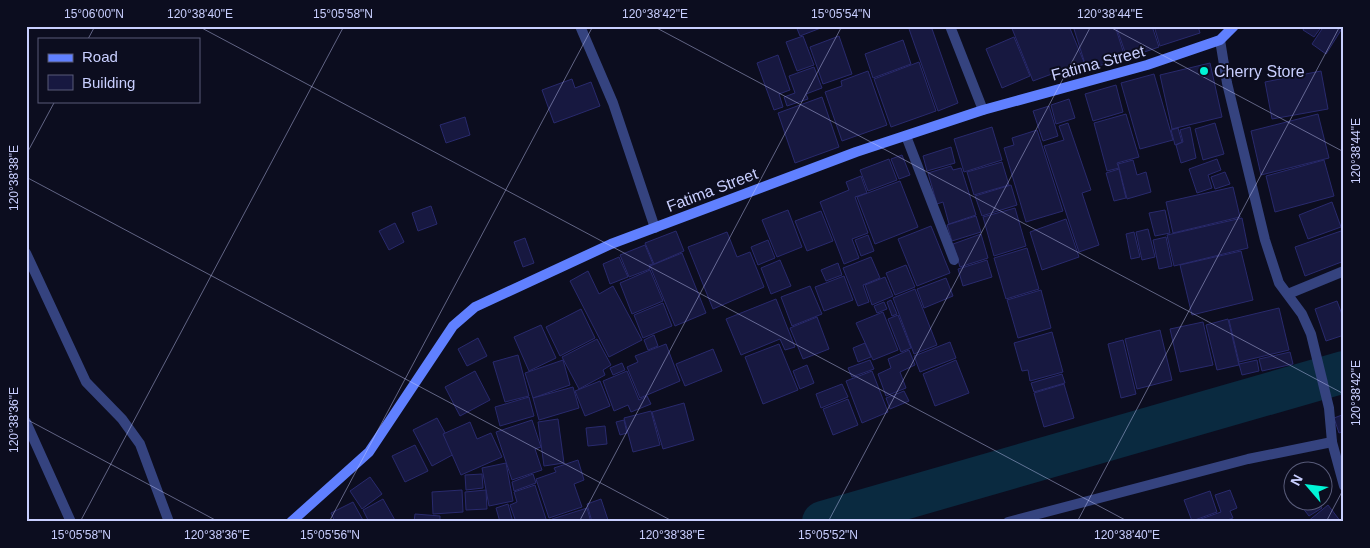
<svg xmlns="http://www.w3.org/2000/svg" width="1370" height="548" viewBox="0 0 1370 548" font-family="Helvetica,sans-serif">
<rect width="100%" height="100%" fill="#0c0d1f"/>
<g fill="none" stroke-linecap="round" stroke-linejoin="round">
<polyline stroke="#0a2a40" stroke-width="42" points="823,522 1344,372"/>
</g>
<g fill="#171840" stroke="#292a6d">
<polygon points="796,26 826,26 800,36"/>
<polygon points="908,26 931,26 958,103 938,111"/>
<polygon points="1011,26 1069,26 1084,62 1033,81"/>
<polygon points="1073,26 1115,26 1125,57 1087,70"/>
<polygon points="1116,26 1152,26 1159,47 1127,58"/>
<polygon points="1154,26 1198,26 1200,33 1160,46"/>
<polygon points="1305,26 1322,26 1314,37 1303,30"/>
<polygon points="1324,26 1343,27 1326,54 1312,44"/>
<polygon points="803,36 814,65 797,71 786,42"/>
<polygon points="839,36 852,74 823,84 810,47"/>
<polygon points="1014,37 1030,76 1002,88 986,49"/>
<polygon points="903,40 911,64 873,78 865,54"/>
<polygon points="778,55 790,90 779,94 783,107 774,110 757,63"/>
<polygon points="919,62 936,111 891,127 874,79"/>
<polygon points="1210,63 1222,117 1172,129 1160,75"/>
<polygon points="814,67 822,88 806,94 808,99 787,106 784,97 795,93 789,76"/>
<polygon points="868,71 887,125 842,141 825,92 842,86 841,81"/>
<polygon points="1321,71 1328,109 1272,119 1265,82"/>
<polygon points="1154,74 1173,140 1140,149 1121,83"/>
<polygon points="572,79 575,88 591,82 600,106 554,123 542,90"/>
<polygon points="1116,85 1123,112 1093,121 1085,94"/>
<polygon points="822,97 839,147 795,163 778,113"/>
<polygon points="1069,99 1075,118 1056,124 1051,105"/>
<polygon points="1049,106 1058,136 1043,141 1033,111"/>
<polygon points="1126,114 1139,157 1117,163 1119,168 1107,171 1094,123"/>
<polygon points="1318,114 1329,158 1261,175 1251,131"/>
<polygon points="465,117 470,135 446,143 440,125"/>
<polygon points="1068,123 1091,190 1082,193 1099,245 1079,252 1044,146 1064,140 1059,126"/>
<polygon points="1215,123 1224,154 1203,160 1195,129"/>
<polygon points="992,127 1002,160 964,172 954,139"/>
<polygon points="1190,127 1196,158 1181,163 1176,145 1183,142 1180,130"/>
<polygon points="1178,128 1182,142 1175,145 1171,130"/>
<polygon points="1037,130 1063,211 1026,222 1004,148 1014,145 1012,138"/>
<polygon points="951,147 955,163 927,171 923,156"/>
<polygon points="902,155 910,175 899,179 891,159"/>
<polygon points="889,159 897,180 868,191 860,170"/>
<polygon points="1217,159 1221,170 1208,175 1212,188 1197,193 1189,169"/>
<polygon points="1133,160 1137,175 1146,172 1151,192 1127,199 1118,164"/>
<polygon points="1324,160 1334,196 1275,212 1266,176"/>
<polygon points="1002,162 1009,185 974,195 967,172"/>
<polygon points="951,166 953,170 961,168 976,215 949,224 943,202 937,204 928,173"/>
<polygon points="1119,169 1126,198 1114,201 1106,173"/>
<polygon points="1225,172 1230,184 1215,189 1211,177"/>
<polygon points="861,176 867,193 855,197 868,233 852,239 859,258 844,264 820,202 849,190 846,182"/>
<polygon points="900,181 918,227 875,244 857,197"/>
<polygon points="1011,185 1017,205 982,216 975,196"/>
<polygon points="1233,187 1240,217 1173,233 1166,202"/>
<polygon points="1332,202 1341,227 1308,239 1299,215"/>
<polygon points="431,206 437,224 418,231 412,213"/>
<polygon points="1015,208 1026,246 994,256 983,217"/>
<polygon points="788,210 802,247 777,257 762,220"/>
<polygon points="1165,210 1170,233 1155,236 1149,213"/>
<polygon points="821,211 833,241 807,251 795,221"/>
<polygon points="976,216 981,232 952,241 947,225"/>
<polygon points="1242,218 1248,248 1174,266 1167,235"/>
<polygon points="1066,219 1079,257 1042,270 1030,232"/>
<polygon points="395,223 404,242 389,250 379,231"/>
<polygon points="931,226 950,273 917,286 898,239"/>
<polygon points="1148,229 1155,257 1142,260 1136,232"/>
<polygon points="676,231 684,251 654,264 645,243"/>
<polygon points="1341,231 1344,240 1344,261 1305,276 1295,247"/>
<polygon points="727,232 737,257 750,252 764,287 713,309 688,247"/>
<polygon points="1134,232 1140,257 1131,259 1126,234"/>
<polygon points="981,234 988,258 960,267 953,244"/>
<polygon points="868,235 874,251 861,256 855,240"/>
<polygon points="1166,237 1172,266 1159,269 1153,240"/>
<polygon points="525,238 534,263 523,267 514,242"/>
<polygon points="768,240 775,258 758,265 751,247"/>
<polygon points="645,245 653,264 649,265 650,269 629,277 620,255"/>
<polygon points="1027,248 1039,289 1006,299 994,258"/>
<polygon points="1241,251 1253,300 1192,315 1180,265"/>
<polygon points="682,253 706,313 675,326 650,266"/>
<polygon points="619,257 628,277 610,284 603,264"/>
<polygon points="871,257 880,278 863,285 869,302 858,306 843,268"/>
<polygon points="780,260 791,286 771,294 761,268"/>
<polygon points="987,260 992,277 963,286 958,269"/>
<polygon points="838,263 842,275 826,281 821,270"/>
<polygon points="906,265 915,287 895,295 886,273"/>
<polygon points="650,270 663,301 632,314 620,283"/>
<polygon points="588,271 599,294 613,286 642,340 609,357 570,281"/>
<polygon points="844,276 853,300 824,311 815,287"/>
<polygon points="885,277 893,296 872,305 865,285"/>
<polygon points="946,278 953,296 924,308 917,289"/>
<polygon points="810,286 822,314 792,326 781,297"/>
<polygon points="915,289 937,345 914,354 893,298"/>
<polygon points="1041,290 1051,328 1018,338 1007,300"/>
<polygon points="776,299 795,347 785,350 780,339 741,355 726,319"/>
<polygon points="891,300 897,314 892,316 887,302"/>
<polygon points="1337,301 1344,320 1344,335 1326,341 1315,309"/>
<polygon points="884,302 887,309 877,313 874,306"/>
<polygon points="663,303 672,326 643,338 634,315"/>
<polygon points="1279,308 1289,350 1239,362 1229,320"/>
<polygon points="581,309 595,338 560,356 546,327"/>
<polygon points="883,312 898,350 873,360 856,323"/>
<polygon points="898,315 911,348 901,352 888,319"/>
<polygon points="817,317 829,349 803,359 790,328"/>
<polygon points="1228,319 1239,365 1217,370 1206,325"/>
<polygon points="1203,322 1213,365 1180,372 1170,329"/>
<polygon points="541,325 556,358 529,371 514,337"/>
<polygon points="1160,330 1172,380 1137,389 1125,339"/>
<polygon points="1052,332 1063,372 1030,381 1028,370 1022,371 1014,343"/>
<polygon points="654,335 658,346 648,350 644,340"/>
<polygon points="478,338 487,356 467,366 458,349"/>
<polygon points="597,339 611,365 603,370 605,375 579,389 562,357"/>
<polygon points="1123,340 1136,394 1121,398 1108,344"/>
<polygon points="950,342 956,358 920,372 914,356"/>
<polygon points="865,343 871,357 858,362 853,348"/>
<polygon points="666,344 680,381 640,398 627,367 638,362 635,356"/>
<polygon points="779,344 798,390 763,404 745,357"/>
<polygon points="713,349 722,371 685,386 676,364"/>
<polygon points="909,350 915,365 900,372 906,388 886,396 878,374 891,368 888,359"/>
<polygon points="1290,352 1293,364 1262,371 1259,359"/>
<polygon points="518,355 529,396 505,402 493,362"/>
<polygon points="563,360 570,385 533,398 525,373"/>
<polygon points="870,360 874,369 852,377 848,368"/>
<polygon points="956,360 969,393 935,406 923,374"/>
<polygon points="1257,360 1259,371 1242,375 1239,364"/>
<polygon points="622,363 625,370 613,375 610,368"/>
<polygon points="807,365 814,383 800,389 793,371"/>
<polygon points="475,371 490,400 460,416 445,387"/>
<polygon points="627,371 639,400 647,396 651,404 631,412 628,405 614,411 603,381"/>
<polygon points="872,371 888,412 862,423 846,381"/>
<polygon points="1062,374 1065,383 1034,392 1031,383"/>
<polygon points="600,381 610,406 585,416 575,391"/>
<polygon points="842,384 848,397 821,408 816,394"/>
<polygon points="1064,384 1074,418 1044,427 1034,393"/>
<polygon points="573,387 579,408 539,420 533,398"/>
<polygon points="904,391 909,401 890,409 886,398"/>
<polygon points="529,397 534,416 500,426 495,407"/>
<polygon points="848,399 858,425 833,435 823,409"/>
<polygon points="684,403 694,440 663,449 652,412"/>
<polygon points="651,411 660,445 633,452 624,418"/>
<polygon points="1342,415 1344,431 1339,433 1334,418"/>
<polygon points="437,418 456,453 432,466 413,430"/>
<polygon points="558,419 564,463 544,466 538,422"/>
<polygon points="532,420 541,447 535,449 542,470 512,480 496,432"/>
<polygon points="624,420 627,433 620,435 616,422"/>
<polygon points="470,422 477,439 491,433 502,457 461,475 443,434"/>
<polygon points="605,426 607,444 588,446 586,428"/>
<polygon points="415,445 428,471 405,482 392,456"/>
<polygon points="578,460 584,480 574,484 582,507 549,518 536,479 556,472 554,468"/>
<polygon points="506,463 513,501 489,506 482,468"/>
<polygon points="482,474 483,488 466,490 465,475"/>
<polygon points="533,474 536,483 514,491 512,482"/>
<polygon points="370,477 382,494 362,509 350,491"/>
<polygon points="535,485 546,519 538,522 516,522 510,505 517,502 514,492"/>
<polygon points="462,490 463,512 433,514 432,492"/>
<polygon points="486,490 487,509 466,510 465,492"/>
<polygon points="1230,490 1237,508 1230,511 1233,518 1222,522 1199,522 1198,520 1221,512 1215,495"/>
<polygon points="1210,491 1217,512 1192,521 1184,500"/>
<polygon points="383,499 396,522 369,522 363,510"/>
<polygon points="601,499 608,520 592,522 587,504"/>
<polygon points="1303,500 1317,500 1322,508 1309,516 1299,503"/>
<polygon points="353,502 364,522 335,522 331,513"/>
<polygon points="508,504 513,522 500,522 496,508"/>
<polygon points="1328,505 1341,522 1307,522"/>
<polygon points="587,508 591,522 553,522 552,519"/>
<polygon points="415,514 440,516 440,522 414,522"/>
</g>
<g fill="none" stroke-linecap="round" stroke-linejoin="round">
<g stroke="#35437f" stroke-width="10">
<polyline points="580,26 613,103 655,228"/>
<polyline points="950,26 983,110"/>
<polyline points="26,253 86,382 122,419 140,444 169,522"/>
<polyline points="26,422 71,522"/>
<polyline points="1008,522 1248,459 1332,442"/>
</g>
<g stroke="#35437f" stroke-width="10">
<polyline points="1220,40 1227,83 1265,240 1279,283 1302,314 1311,334 1329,408 1332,442 1344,486"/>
<polyline points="906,136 954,260"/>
<polyline points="1288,294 1344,271"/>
</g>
<polyline stroke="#6080ff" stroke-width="10" points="291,522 369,452 453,326 475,307 611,244 856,152 983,110 1147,65 1220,40 1234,26"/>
</g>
<path fill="none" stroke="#c9cfff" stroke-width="1" stroke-opacity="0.45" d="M 198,26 L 1129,522M 653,26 L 1344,394M 1108,26 L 1344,152M 88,39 L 95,26M 26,155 L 55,101M 26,177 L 674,522M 26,419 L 219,522M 80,522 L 344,26M 329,522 L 593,26M 579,522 L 842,26M 828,522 L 1091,26M 1077,522 L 1340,26M 1326,522 L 1344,488"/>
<circle fill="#00f4d6" stroke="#0c0d1f" stroke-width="2" cx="1204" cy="71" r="5"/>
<g text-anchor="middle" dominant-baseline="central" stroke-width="4" stroke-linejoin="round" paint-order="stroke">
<g font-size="16" fill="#c9cfff" stroke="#0c0d1f">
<text transform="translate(1098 63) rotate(-15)">Fatima Street</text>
<text transform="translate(712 190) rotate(-21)">Fatima Street</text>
</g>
<g font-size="16" fill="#c9cfff" stroke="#0c0d1f" text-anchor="start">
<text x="1214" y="71">Cherry Store</text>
</g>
</g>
<rect width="1370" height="548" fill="none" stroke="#0c0d1f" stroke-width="55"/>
<rect x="38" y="38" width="162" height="65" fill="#0c0d1f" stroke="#585b79"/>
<rect x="48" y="54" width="25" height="8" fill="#6080ff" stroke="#585b79"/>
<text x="82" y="62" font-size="15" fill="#c9cfff">Road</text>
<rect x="48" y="75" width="25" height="15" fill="#171840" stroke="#585b79"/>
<text x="82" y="88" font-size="15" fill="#c9cfff">Building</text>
<g transform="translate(1308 486) rotate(298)"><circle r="24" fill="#0c0d1f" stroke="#585b79"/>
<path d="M0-4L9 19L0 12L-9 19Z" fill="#00f4d6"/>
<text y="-8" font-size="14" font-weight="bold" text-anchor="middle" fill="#c9cfff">N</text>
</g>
<rect x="28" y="28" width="1314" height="492" fill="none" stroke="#c9cfff" stroke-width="2"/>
<g font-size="12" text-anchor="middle" fill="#c9cfff">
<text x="94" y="18">15°06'00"N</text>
<text x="200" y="18">120°38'40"E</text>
<text x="343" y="18">15°05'58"N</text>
<text x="655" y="18">120°38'42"E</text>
<text x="841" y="18">15°05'54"N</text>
<text x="1110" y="18">120°38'44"E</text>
<text transform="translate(1356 151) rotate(-90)" y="4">120°38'44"E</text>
<text transform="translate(14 178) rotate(-90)" y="4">120°38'38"E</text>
<text transform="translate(1356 393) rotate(-90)" y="4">120°38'42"E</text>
<text transform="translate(14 420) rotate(-90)" y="4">120°38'36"E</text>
<text x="81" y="539">15°05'58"N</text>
<text x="217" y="539">120°38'36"E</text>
<text x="330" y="539">15°05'56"N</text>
<text x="672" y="539">120°38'38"E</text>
<text x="828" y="539">15°05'52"N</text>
<text x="1127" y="539">120°38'40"E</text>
</g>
</svg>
